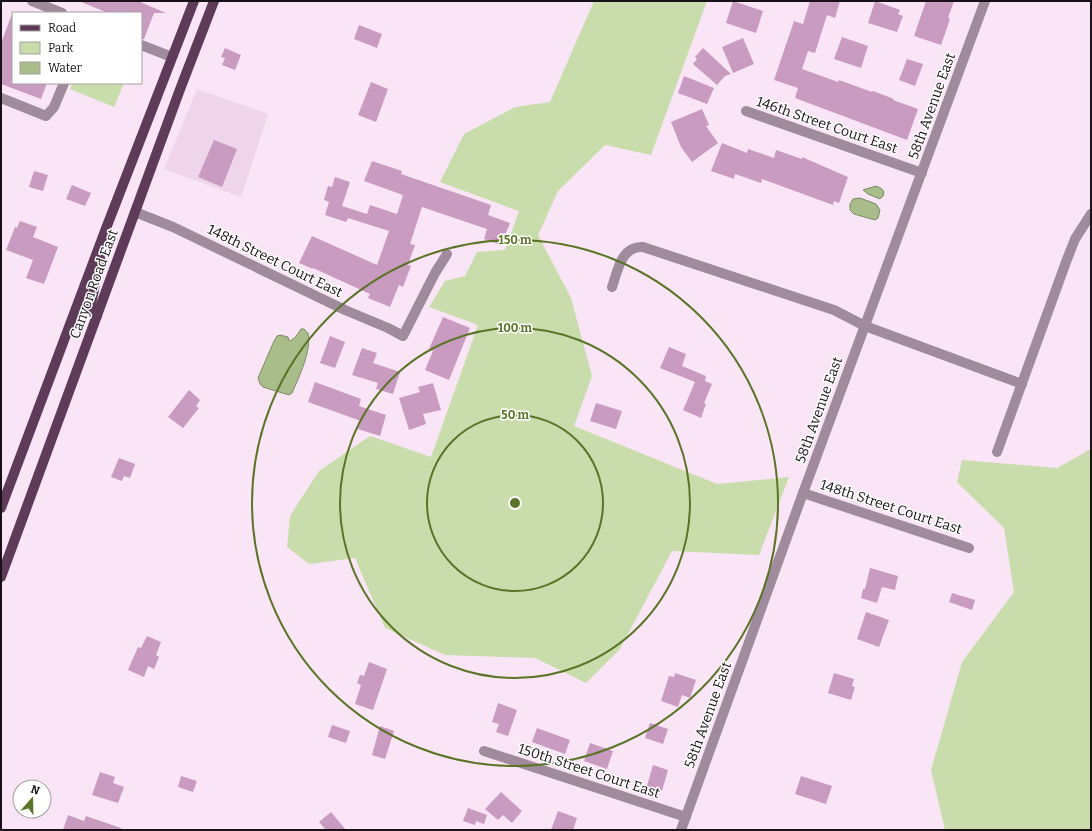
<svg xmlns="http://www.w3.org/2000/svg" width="1092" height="831" viewBox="0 0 1092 831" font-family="Bitter,serif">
<rect width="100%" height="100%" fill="#f9e5f5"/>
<polygon fill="#eed5e9" points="197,89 268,114 241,197 164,169"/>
<g fill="#c8ddab">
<polygon points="594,1 707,1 651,155 605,145 558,191 538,235 571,298 592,376 574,426 717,484 789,477 759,555 672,551 620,649 586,683 535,658 445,655 385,628 355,558 309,564 287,547 290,516 319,471 370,436 431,457 478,325 429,307 445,281 465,276 477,252 505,250 519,211 440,182 464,134 515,107 550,102"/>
<polygon points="73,83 124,83 114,107 70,89"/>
<polygon points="1091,449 1091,830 945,830 931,770 962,662 1014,592 1004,528 957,482 962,460 1057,468"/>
</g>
<g fill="#a8bd89" stroke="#7d8967">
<polygon points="876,186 882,189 884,192 883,196 880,199 868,194 863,190"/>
<polygon points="860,198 876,204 880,210 878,218 875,220 854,214 850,210 850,204 853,199"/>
<path d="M 301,329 L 304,329 L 308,333 C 312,350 299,377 292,393 L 289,395 L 263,387 L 260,384 L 258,378 L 274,341 L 277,336 L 280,335 L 288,337 L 289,341 C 296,338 297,335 301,329 Z"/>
</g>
<g fill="#c99bc1">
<polygon points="79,1 138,1 166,13 154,13 144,39 141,39 141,13 108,13"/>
<polygon points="733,1 763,11 756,33 726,23"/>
<polygon points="810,1 840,1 835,18 827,15 815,53 808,51 802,69 838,82 839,80 872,92 873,91 894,99 893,100 918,109 907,140 795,98 798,88 774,80 794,21 803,24"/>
<polygon points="875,1 900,10 898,14 903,16 897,32 868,23"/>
<polygon points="926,1 954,1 948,18 950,19 941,45 914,36"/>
<polygon points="12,14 13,76 11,83 47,83 41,99 1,84 1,43"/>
<polygon points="359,25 382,34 377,48 354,39"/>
<polygon points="842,37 868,46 861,68 834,59"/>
<polygon points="743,38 754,64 733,73 722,47"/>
<polygon points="225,48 241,55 235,70 222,65 225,58 221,57"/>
<polygon points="703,48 731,74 725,76 717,85 693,64 697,59 695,57"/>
<polygon points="907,59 923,64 915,86 899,80"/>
<polygon points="684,76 714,88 707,104 678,93"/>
<polygon points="371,82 388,89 376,122 358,115"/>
<polygon points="702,109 709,125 706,126 718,143 692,162 681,147 671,122"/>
<polygon points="214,140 237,149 222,187 198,177"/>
<polygon points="722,143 747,153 748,149 774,158 776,150 802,159 802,157 848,177 839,203 834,201 833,205 762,179 761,183 735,174 734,179 711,171"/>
<polygon points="372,161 402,171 401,174 491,205 488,215 510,223 501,245 484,239 487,229 422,207 410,244 415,245 408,265 411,266 403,287 399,285 390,307 368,298 370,294 313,268 313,269 299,263 312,236 377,265 389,231 348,218 346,222 325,215 329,202 324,200 328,186 332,187 335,177 350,182 342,206 367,214 370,205 397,214 403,195 364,181"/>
<polygon points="34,171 48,175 43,191 29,187"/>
<polygon points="72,185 91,193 85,206 66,199"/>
<polygon points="20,221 37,227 33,237 58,247 44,284 26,278 33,260 6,250 15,227 17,228"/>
<polygon points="443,317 470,328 449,380 425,370 433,351 429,349"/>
<polygon points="330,336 345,342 335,368 320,363"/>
<polygon points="669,347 686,354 682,366 706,376 705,381 712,384 704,403 706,404 701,418 683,410 695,382 660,368"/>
<polygon points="362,348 377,353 373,363 400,372 393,394 376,389 378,383 352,375"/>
<polygon points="315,382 361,399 359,406 386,415 380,436 358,429 361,421 308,402"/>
<polygon points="433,383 441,410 423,414 426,424 409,430 399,398 420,392 418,387"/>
<polygon points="189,390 200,400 196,406 199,408 183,428 168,417"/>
<polygon points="596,403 622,411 616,429 590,421"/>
<polygon points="119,458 135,464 130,478 124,476 122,481 111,477"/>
<polygon points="870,568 898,576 895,590 882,587 877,603 861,598 863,589 865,589"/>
<polygon points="952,593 975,600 972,610 949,602"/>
<polygon points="866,612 889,620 879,647 857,639"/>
<polygon points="147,636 161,642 156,655 159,657 154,669 148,666 144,677 128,670 138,647 141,648"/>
<polygon points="369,662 387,669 373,710 355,704 361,685 357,683 360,675 364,676"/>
<polygon points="675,673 696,680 690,698 682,695 678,707 661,701 669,676 674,677"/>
<polygon points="834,673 854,679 852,686 855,687 851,700 828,693"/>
<polygon points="498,703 517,710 508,736 496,732 499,724 492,722"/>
<polygon points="650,723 668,729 663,744 645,738"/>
<polygon points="332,725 350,731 346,743 328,737"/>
<polygon points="380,726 394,731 385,759 372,755"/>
<polygon points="537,728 570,740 565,754 532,742"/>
<polygon points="590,743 613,751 607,769 584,761"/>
<polygon points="653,765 668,770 662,791 647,786"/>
<polygon points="100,772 115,777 113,783 124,787 118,803 92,795"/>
<polygon points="181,776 197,781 193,792 178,787"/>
<polygon points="801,776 832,786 826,804 795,794"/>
<polygon points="501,792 522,811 512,823 503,815 498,820 485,809"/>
<polygon points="468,808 487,815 484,824 476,821 475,825 463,821"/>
<polygon points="558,811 577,818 573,830 551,830"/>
<polygon points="331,812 346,830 326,830 319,822"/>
<polygon points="68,815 84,821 86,816 121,828 120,830 63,830"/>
</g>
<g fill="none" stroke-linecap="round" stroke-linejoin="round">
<g stroke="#9f8b9b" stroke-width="10">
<polyline points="32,1 62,13"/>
<polyline points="141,45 172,57"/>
<polyline points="1,98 46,116 54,107 64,83"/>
<polyline points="746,111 922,173"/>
<polyline points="135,212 173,227 345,310 388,328 403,336 435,273 447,254"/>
<path d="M 612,287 C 618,270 621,246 643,247 L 834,310 L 865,326 L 1022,384"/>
<polyline points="997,452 1066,262 1075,239 1091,214"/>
<polyline points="803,493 969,548"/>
<polyline points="484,751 686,817"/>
<polyline points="681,830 803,493 985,1"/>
</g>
<g stroke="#5e3c59" stroke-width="10">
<polyline points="97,316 91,313 90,310 100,258"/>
<polyline points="1,508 105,231 194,1"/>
<polyline points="1,577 179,92 214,1"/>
</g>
</g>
<g fill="none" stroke="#5b7427" stroke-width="2">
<circle cx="515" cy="503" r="88"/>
<circle cx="515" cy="503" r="175"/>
<circle cx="515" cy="503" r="263"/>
</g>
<g text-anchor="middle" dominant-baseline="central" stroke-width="3" stroke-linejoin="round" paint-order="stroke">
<g font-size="14" fill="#181117" stroke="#fff">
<text transform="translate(932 106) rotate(-70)">58th Avenue East</text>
<text transform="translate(827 125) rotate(19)">146th Street Court East</text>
<text transform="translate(275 261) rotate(26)">148th Street Court East</text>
<text transform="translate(94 284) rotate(-70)">Canyon Road East</text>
<text transform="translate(819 410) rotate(-70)">58th Avenue East</text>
<text transform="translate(891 507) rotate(18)">148th Street Court East</text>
<text transform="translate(708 715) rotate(-70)">58th Avenue East</text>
<text transform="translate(589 771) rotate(18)">150th Street Court East</text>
</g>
</g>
<circle cx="515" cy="503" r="6" fill="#5b7427" stroke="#fff" stroke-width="2"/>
<g font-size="12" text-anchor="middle" font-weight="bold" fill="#5b7427" stroke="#fff" stroke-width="3" stroke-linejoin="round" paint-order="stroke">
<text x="515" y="244">150 m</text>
<text x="515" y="332">100 m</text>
<text x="515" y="419">50 m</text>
</g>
<rect width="1092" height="831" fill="none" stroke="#181117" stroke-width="4"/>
<rect x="12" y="12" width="130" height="72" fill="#ffffff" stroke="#a3a0a2"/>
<rect x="20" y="25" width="20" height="6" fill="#5e3c59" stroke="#a3a0a2"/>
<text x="48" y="32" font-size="12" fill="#181117">Road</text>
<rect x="20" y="42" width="20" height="12" fill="#c8ddab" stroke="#a3a0a2"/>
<text x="48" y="52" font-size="12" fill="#181117">Park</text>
<rect x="20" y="62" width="20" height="12" fill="#a8bd89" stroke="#a3a0a2"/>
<text x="48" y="72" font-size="12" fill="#181117">Water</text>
<g transform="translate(32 799) rotate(20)"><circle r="19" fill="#ffffff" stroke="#a3a0a2"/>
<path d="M0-3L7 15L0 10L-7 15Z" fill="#5b7427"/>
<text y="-6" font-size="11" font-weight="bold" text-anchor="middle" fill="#181117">N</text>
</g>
</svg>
